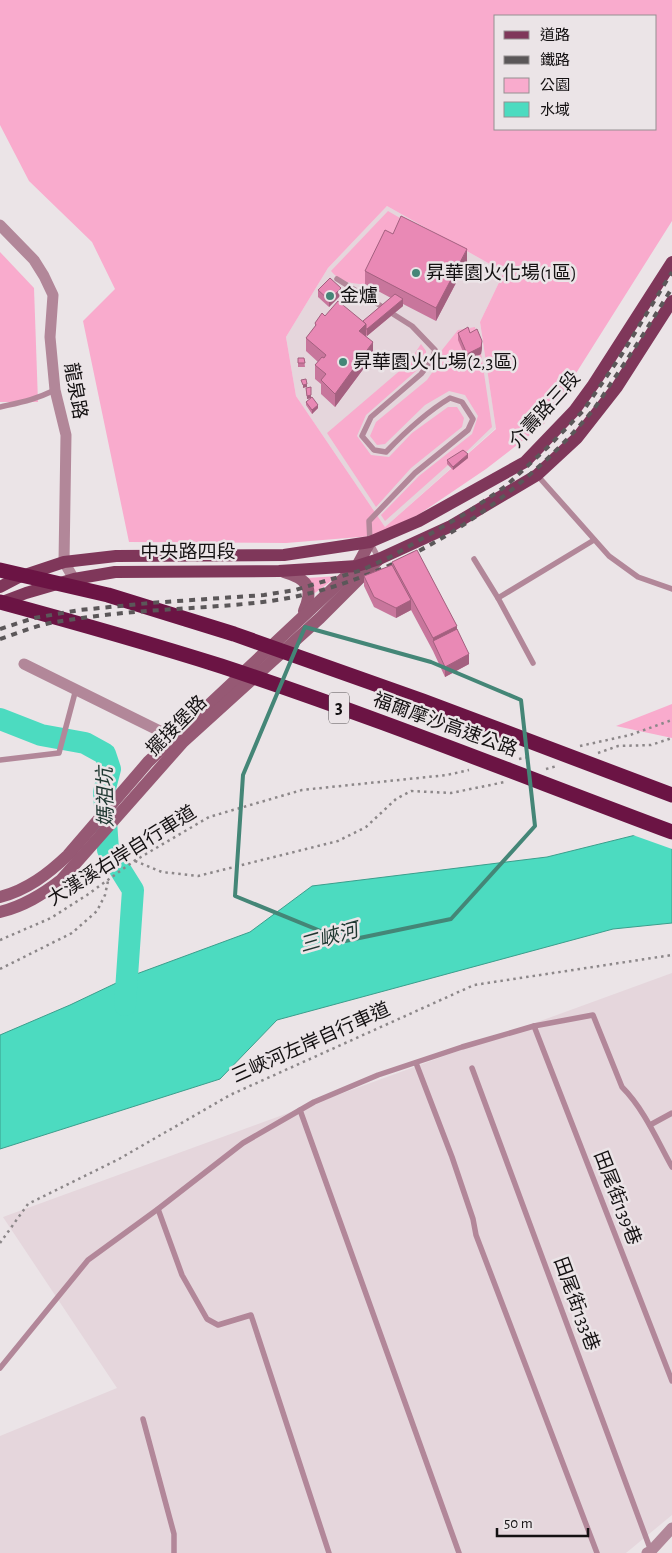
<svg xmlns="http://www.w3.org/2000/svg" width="672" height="1553" viewBox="0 0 672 1553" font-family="'Alegreya Sans','Noto Sans TC',sans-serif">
<rect width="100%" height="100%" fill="#ebe4e7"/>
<g fill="#e5d6dc">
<polygon points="387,206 504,272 480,322 496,428 385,527 296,396 286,337 328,268"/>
<polygon points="672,973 672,1515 626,1553 0,1553 0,1436 117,1388 3,1217"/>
</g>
<g fill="#f9abcd" fill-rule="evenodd">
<path d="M 0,0 L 672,0 L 672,221 L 544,424 L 486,469 L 418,515 L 372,536 L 286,543 L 129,542 L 83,321 L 115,289 L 92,242 L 29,181 L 0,125 ZM 496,16 L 656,16 L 656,129 L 496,129 ZM 387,206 L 504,272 L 480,322 L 496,429 L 385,527 L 296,396 L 286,337 L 328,268 Z"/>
<path d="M 388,211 L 424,232 L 385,244 L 365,284 C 352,284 340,282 331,271 Z"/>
<polygon points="0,252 34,288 38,402 0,402"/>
<polygon points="475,327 477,336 467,360 481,353 492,427 464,454 447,463 448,465 385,521 381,515 419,476 472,434 478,416 465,395 449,391 425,405 385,444 377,445 370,436 376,422 427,380 438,364 442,350 458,330"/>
<polygon points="421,344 426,351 426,358 416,371 366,415 357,436 371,455 389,457 412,433 448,407 457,407 464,418 462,427 411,468 376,507 327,433 403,368 411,359"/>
<polygon points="338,576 315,593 307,578"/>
<polygon points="672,704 672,738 616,726"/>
</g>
<polygon fill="#4cdbc0" stroke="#3b9e8c" points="672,826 672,923 613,929 277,1020 220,1079 0,1149 0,1035 70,1005 131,976 250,932 312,886 547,857"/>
<polygon fill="#ebe4e7" points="672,824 672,849 630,834"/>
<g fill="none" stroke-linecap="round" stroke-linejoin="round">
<polyline stroke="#4cdbc0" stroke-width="22" points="0,719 41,735 85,743 105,754 110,769 104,792 108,850 133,890 125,1005"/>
<g stroke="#8c8789" stroke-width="2.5" stroke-dasharray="2.5 4" stroke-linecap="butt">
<polyline points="580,746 630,735 672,720"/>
<polyline points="598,753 618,746 651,745 672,738"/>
<polyline points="519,759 530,757"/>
<polyline points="546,769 557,766"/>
<polyline points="135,861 162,872 198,876 338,841 366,827 396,799 411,791 451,793 505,782"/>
<polyline points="0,940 51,918 87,895 134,861 209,817 302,790 447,775 469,770"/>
<polyline points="0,969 72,933 97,911 105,895 108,881"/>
<polyline points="0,1243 28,1204 119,1159 230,1095 474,985 672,955"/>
</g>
<g stroke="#b28799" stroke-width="5.5">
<polyline points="337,279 386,309"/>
<path d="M 0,407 C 22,402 34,400 55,390"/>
<polyline points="537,475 609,556 638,577 672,589"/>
<path d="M 379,559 L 370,542 L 369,521 L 415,473 L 468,430 L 473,419 L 462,402 L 450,398 C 425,413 406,431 386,452 L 374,450 L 362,436 L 371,417 L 421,374 L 432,360 L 435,350 L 412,326 L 393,314"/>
<polyline points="474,559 498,598 533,663"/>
<polyline points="498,598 594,540"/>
<polyline points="0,760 59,753 76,689"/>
<polyline points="534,1026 672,1381"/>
<polyline points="416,1063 452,1157 473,1219 476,1235 597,1553"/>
<polyline points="472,1068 651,1551"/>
<polyline points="300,1110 459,1553"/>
<polyline points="650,1125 672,1113"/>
<polyline points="158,1209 182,1275 207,1319 218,1325 251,1315 329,1553"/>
<path d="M 0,1368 L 88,1260 L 158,1209 L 243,1143 L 314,1102 L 378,1075 L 462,1047 L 534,1026 L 593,1015 L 622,1087 C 644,1109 657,1140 672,1167"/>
<polyline points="143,1419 174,1534 174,1553"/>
</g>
<g stroke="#b28799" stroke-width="11">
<polyline points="0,225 34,260 44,276 53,295 50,337 55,390 66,435 64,562 74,579"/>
<polyline points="24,664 182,742"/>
<polyline points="647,1553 651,1551 672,1528"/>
</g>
<g stroke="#965974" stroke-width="12">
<path d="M 284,572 C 308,579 314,588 304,611"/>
<path d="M 0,897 C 27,890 48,874 68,855 L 148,762 L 357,566 L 370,542"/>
<path d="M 0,912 C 24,906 42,895 61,880 L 183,742 L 320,618 L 379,559"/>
</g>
<g stroke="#7f375a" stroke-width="12">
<polyline points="0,587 19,577 64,562 116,556 284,555 370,542 419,521 525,462 574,411 593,385 672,262"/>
<polyline points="0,603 26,593 74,579 115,572 279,571 357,566 379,559 451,526 537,475 577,438 617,387 672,301"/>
</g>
<g stroke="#6b1444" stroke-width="15">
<polyline points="0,570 108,595 234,634 423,701 672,795"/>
<path d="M 0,602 C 74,622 148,643 221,666 C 373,716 522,776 672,832"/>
</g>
<g stroke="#5b5759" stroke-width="4" stroke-dasharray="6 6" stroke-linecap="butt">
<polyline points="0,629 34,618 80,610 150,603 264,595 295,590 362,570 392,556 468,512 506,486 549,446 583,411 622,354 672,272"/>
<path d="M 0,639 C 15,634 30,628 46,624 C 58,621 70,620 82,618 C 142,609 202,609 263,602 C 385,587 509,509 588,416 C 597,406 604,394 611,383 C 633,352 652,320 672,288"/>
</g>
</g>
<g fill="#c8769c">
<polygon points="393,234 467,262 436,321 403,304 403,306 367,336 366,335 373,356 335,407 321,394 321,384 315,379 315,365 318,362 306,351 306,338 315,327 315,323 325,316 363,321 391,298 365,284 365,271"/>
<polygon points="318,290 341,295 329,307 318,297"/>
<polygon points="458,333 470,333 482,348 481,354 467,361 458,340"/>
<polygon points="404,356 411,359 407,363 404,359"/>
<polygon points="298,358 304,358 305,367 298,367"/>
<polygon points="306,388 318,408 312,414 306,405 306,402 311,398 307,399"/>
<polygon points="468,458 453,470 447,464 447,460"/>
<polygon points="392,562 457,629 469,664 445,677 433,651 411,610 396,618 374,607 364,586 364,576 392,565"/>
</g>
<g fill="#a3607f">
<polygon points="467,249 467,262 436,321 436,308"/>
<polygon points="341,288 341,295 329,307 329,300"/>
<polygon points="403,299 403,306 367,336 367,329"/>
<polygon points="366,324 366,337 359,331"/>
<polygon points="482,341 482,348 481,354 467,361 467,354"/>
<polygon points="373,342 373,356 335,407 335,394"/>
<polygon points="411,356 411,359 407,363 407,360"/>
<polygon points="307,384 307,387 303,388 303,385"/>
<polygon points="311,395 311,398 307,399 307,396"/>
<polygon points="318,405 318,408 312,414 312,410"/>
<polygon points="468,454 468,458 453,470 453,467"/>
<polygon points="411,600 411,610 396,618 396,608"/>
<polygon points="457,626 457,639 433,641 433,638"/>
<polygon points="469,654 469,664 445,677 445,667"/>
</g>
<g fill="#e989b5" stroke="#a3607f">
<polygon points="401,216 467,249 436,308 365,271 385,230 393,234"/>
<polygon points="330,278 341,288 329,300 318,290"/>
<polygon points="395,294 403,299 367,329 366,329 366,324 363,321"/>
<polygon points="338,301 366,324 359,331 373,342 335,394 321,380 326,374 315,365 322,357 324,358 326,355 306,338 316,325 315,323 322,313 325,316"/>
<polygon points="468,327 470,333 477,329 482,341 481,347 467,354 458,333"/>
<polygon points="406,353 411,356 407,360 404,356"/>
<polygon points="298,358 304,358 305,363 298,363"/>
<polygon points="306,379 307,384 303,385 301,380"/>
<polygon points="311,387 311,395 307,396 306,388"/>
<polygon points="312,397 318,405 312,410 306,402"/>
<polygon points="463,450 468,454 453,467 447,460"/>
<polygon points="417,550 457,626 433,638 392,562"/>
<polygon points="392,565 411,600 396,608 374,597 364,576"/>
<polygon points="457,629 469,654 445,667 433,641"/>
</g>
<path fill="none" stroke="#448677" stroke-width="4" stroke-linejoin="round" d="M 305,627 L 431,662 L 521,700 L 535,826 L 451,919 L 345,941 L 235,896 L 243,775 Z"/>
<g fill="#448677" stroke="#ebe4e7" stroke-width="2">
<circle cx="416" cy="273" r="5"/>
<circle cx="330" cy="296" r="5"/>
<circle cx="343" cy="362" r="5"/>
</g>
<g text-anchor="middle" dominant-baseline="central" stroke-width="5" stroke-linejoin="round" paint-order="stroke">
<rect fill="#ebe4e7" stroke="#545052" stroke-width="1" x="329" y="692.5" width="20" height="31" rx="4"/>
<g font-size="18" font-weight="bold" fill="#141112">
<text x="339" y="708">3</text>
</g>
<g font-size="19" fill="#141112" stroke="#ebe4e7" text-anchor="start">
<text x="426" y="273">昇華園火化場(1區)</text>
<text x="340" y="296">金爐</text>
<text x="353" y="362">昇華園火化場(2,3區)</text>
</g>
<g font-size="19" fill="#141112" stroke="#ebe4e7">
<text transform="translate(75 391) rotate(80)">龍泉路</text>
<text transform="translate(545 410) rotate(-48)">介壽路三段</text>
<text x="188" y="552">中央路四段</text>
<text transform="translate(445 725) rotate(20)">福爾摩沙高速公路</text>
<text transform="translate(177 726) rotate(-45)">擺接堡路</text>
<text transform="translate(122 856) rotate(-32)">大漢溪右岸自行車道</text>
<text transform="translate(311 1043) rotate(-24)">三峽河左岸自行車道</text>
<text transform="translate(617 1198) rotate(69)">田尾街139巷</text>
<text transform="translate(576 1304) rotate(70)">田尾街133巷</text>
</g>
<g font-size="20" font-style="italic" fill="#1f3731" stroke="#ebe4e7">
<text transform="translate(106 797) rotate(-91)">媽祖坑</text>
<text transform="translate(329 938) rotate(-16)">三峽河</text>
</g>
</g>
<rect x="494" y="15" width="162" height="115" fill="#ebe4e7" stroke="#959092"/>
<rect x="504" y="31" width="25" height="8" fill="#7f375a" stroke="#959092"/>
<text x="540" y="40" font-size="15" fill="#141112">道路</text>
<rect x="504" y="56" width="25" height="8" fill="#5b5759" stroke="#959092"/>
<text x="540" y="65" font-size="15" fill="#141112">鐵路</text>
<rect x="504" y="78" width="25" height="15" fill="#f9abcd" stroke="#959092"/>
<text x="540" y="90" font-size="15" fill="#141112">公園</text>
<rect x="504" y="102" width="25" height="15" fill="#4cdbc0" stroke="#959092"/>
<text x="540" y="115" font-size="15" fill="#141112">水域</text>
<path d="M497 1528v8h91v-8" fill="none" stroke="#141112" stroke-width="2.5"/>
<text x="504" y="1528" font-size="15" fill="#141112" stroke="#ebe4e7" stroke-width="4" paint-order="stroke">50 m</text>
</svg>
